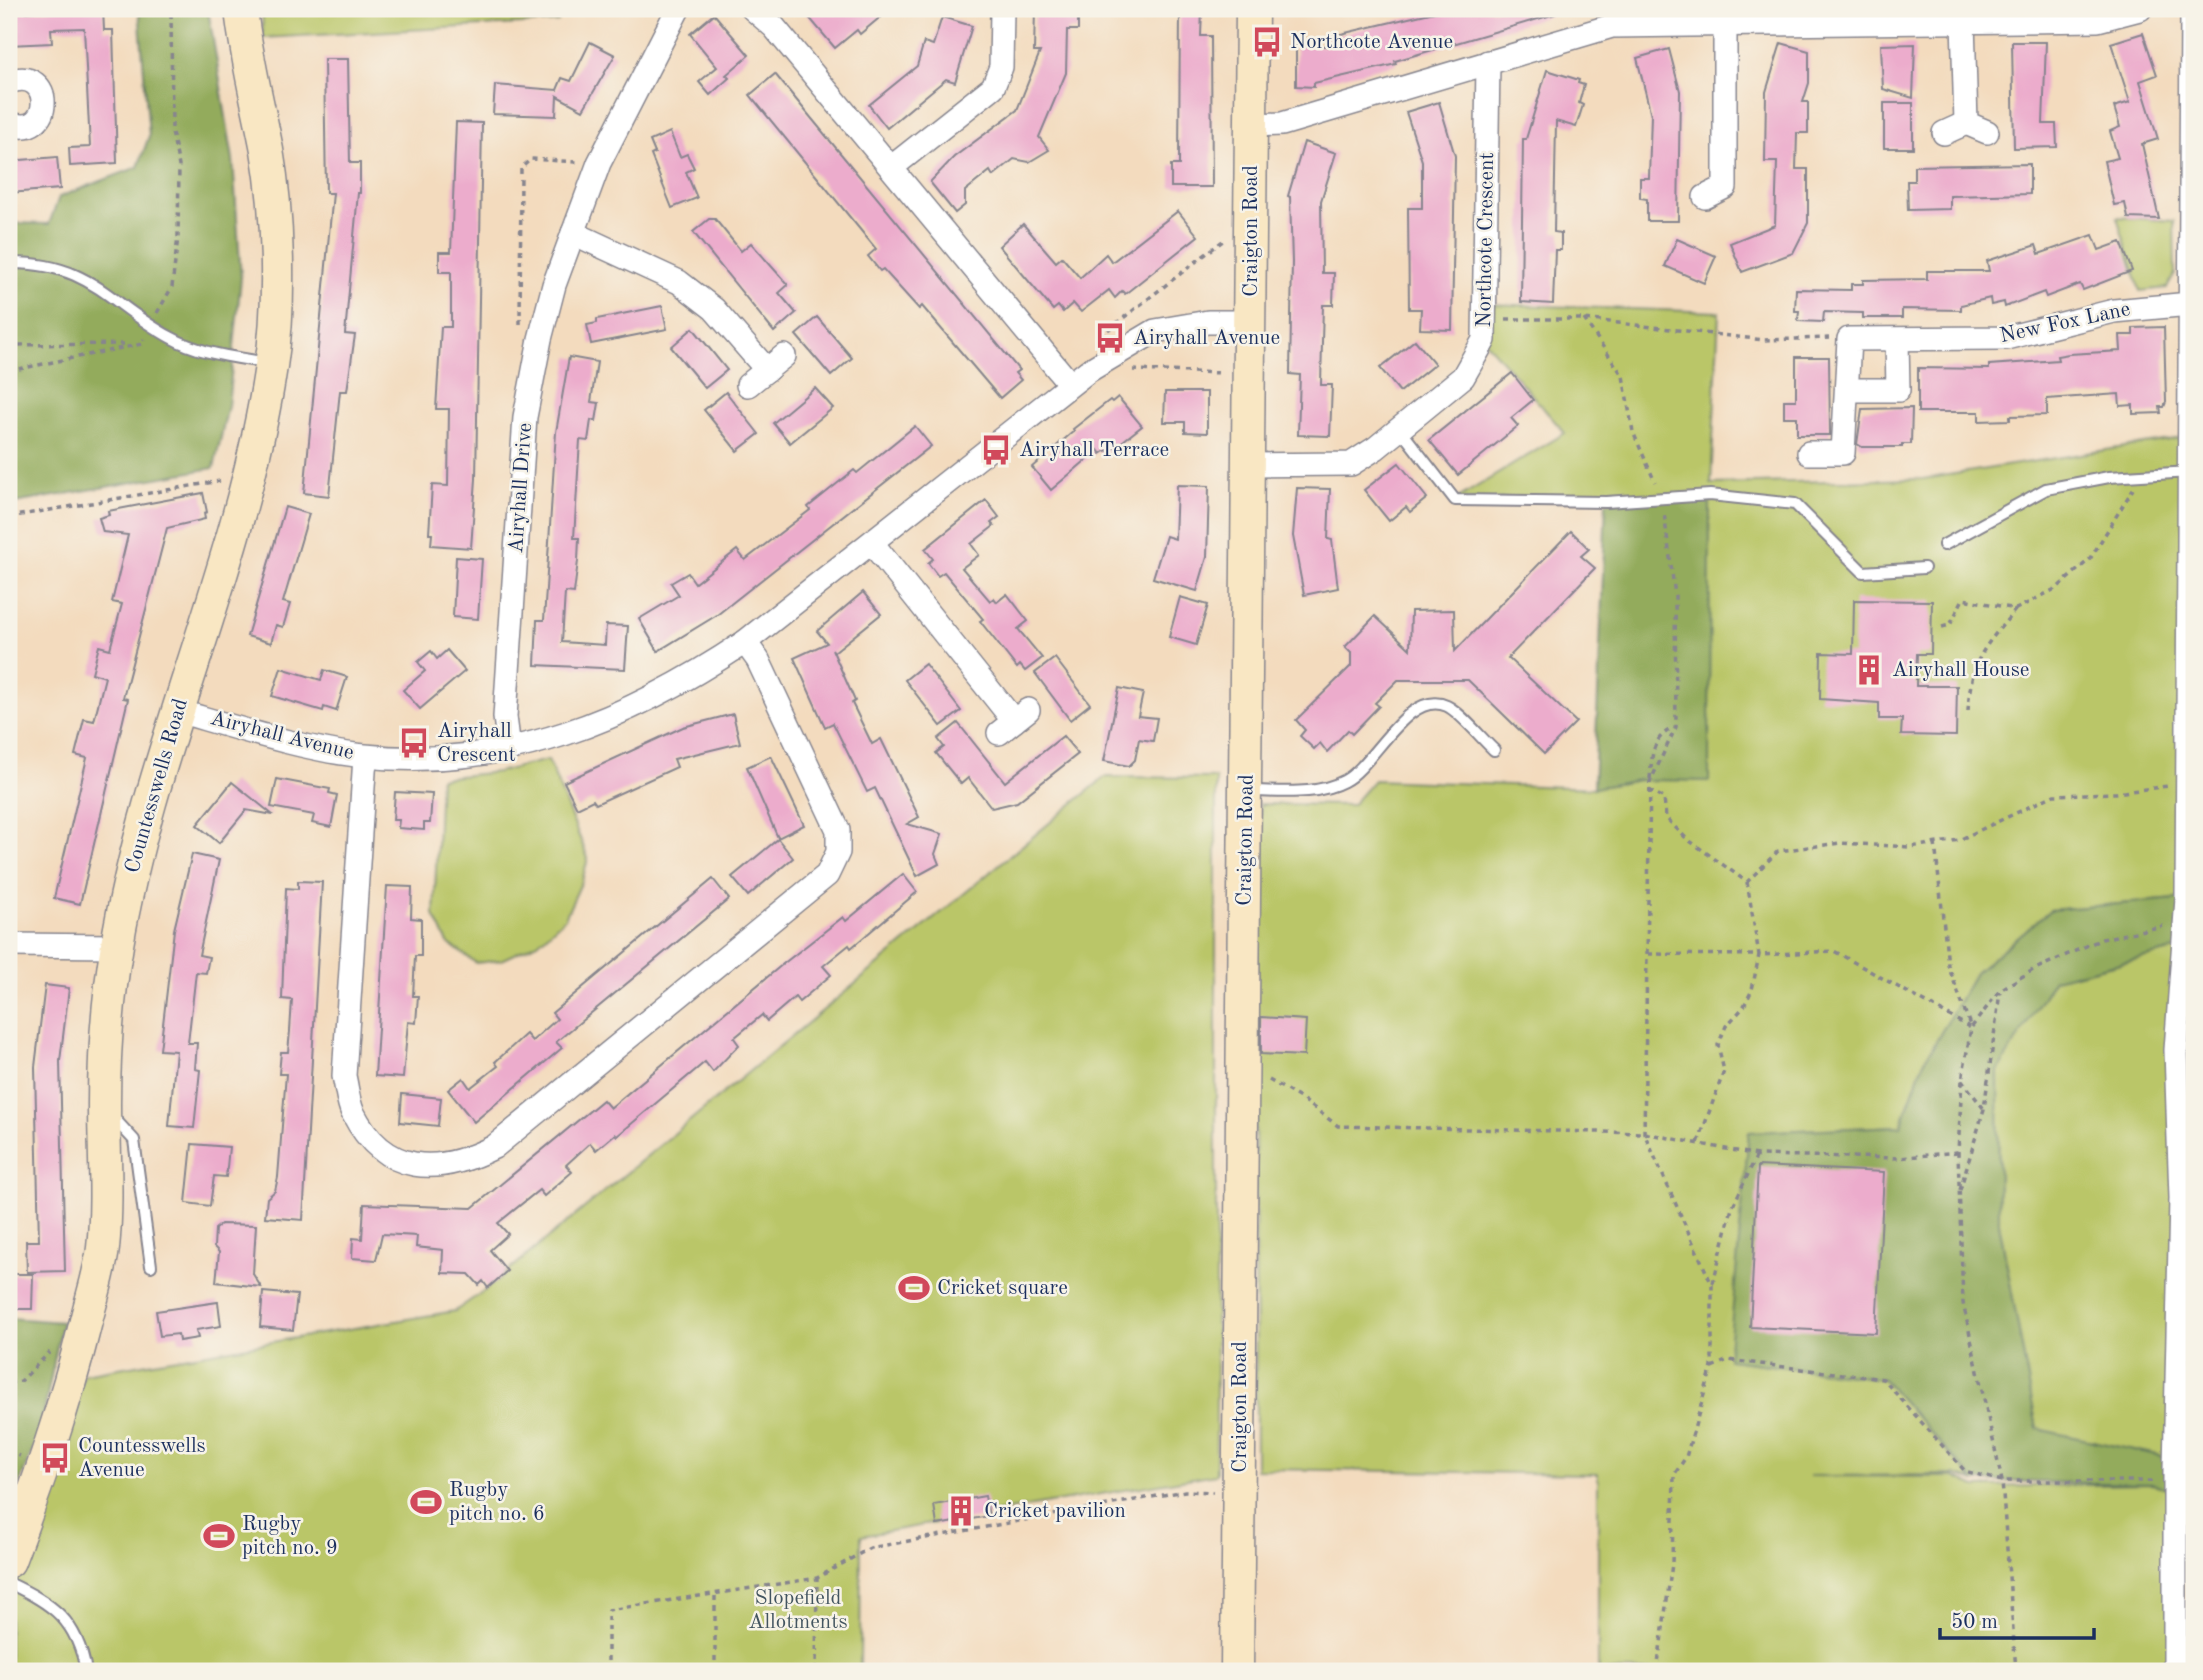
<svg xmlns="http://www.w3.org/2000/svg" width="2203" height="1680" viewBox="0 0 2203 1680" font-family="'Old Standard TT',serif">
<rect width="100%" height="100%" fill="#f7f3e8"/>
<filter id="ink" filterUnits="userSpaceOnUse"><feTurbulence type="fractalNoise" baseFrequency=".0143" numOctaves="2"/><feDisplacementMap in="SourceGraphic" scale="14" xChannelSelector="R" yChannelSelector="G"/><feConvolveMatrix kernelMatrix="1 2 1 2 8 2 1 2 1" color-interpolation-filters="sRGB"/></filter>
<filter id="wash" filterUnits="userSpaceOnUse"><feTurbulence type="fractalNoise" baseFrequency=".00686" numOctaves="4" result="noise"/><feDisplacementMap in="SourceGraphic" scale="28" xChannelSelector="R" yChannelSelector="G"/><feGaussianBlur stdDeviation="1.57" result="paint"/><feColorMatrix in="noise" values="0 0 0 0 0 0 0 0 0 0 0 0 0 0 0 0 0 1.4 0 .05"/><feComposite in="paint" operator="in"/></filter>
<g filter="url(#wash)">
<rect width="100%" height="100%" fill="#f3dbbe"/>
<g fill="#bac668" stroke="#6a7a63" stroke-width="2">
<polygon points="262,9 557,9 558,22 263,38"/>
<polygon points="2117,217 2174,221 2175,274 2167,288 2140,291"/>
<polygon points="1485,304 1719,312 1711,484 1923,479 2182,438 2187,898 2050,910 1975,973 1922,1066 1901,1126 1749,1132 1729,1360 1883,1379 1974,1481 1955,1475 1809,1476 1954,1477 1976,1487 2153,1484 2176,1490 2175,1671 1598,1671 1598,1474 1256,1469 1255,1054 1260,804 1352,805 1374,780 1594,788 1639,780 1710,496 1455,500 1565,433 1484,340"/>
<polygon points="548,760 588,858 582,881 565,918 538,943 501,960 476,963 448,943 434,915 440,778 498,772"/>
<polygon points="1105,777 1216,778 1216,1474 861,1536 860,1671 9,1671 9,1588 23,1556 84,1374 455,1311 484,1291"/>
<polygon points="2183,948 2175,1459 2037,1429 1999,1223 1998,1070 2054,979"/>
</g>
<g fill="#93ab5c" stroke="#576d5d" stroke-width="2">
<polygon points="139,9 208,9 233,159 241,278 228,406 214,468 9,504 9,223 49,224 59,197 138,167 149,136"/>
<polygon points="1710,495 1709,781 1639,780 1594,788 1606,502"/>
<polygon points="2187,898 2183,948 2054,979 1998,1071 1999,1223 2037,1429 2175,1459 2176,1490 2153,1484 1974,1481 1883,1379 1728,1360 1749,1132 1901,1126 1922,1066 1975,973 2050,910"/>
<polygon points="9,1318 62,1322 40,1432 9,1509"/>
</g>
<g id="blocks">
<g fill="#ecaccc">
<polygon points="59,9 103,9 104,30 113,30 117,163 70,166 69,148 90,147 84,28 51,29 52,43 9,45 9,13"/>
<polygon points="802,9 890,9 860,34 857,30 835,48"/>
<polygon points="1035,9 1066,10 1066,14 1078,14 1078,30 1067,30 1066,73 1039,137 1049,150 1029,162 1014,159 993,176 990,171 965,191 965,205 955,213 930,182 954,157 1017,110 1040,52 1034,52"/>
<polygon points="1180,9 1202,9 1201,36 1211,36 1212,187 1171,187 1171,165 1179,165"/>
<polygon points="1447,9 1554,9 1555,14 1395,61 1396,64 1314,83 1314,87 1296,86 1296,46 1330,46 1328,37"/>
<polygon points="714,14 749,55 726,75 729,78 710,95 699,82 717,67 690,34"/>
<polygon points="942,17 972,26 955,82 946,79 887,128 869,105 917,66 924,42 933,45"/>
<polygon points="2143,33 2157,75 2140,81 2158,139 2142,144 2159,219 2128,218 2125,203 2114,205 2104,161 2118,158 2110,131 2120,127 2114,107 2130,102 2111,43"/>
<polygon points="590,42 615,55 583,110 557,96 556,116 493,114 495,85 557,90 562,78 571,81"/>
<polygon points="2012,42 2046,42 2043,124 2056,124 2057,147 2014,148"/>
<polygon points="1781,43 1809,51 1809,83 1803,102 1808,102 1808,133 1797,133 1796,169 1808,169 1808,223 1793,253 1742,272 1730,243 1775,225 1777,162 1765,162 1766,92"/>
<polygon points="1915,44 1913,98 1883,89 1881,45"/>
<polygon points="1669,49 1680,91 1678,221 1647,221 1647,199 1640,198 1640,178 1649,178 1651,115 1637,58"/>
<polygon points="324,59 348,59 350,163 360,163 360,193 358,193 345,334 355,335 347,391 340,391 329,496 304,493 333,193 326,193"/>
<polygon points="1547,70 1579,80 1578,83 1584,85 1579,103 1583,105 1576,127 1556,121 1554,232 1561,233 1561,250 1555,250 1553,304 1521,302 1523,139 1526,139"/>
<polygon points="775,74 1019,370 1015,373 1021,380 1000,398 922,306 919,309 883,269 880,271 868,256 876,249 750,95"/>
<polygon points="1439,102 1455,156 1452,330 1420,329 1421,309 1409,309 1408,208 1422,208 1422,161 1406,112"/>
<rect x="1884" y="103" width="29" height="45"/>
<polygon points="456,122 482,123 476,479 471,548 431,545 432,534 429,534 432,485 448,486 449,409 436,409 441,327 451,327 451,272 439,272 439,252 451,252"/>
<polygon points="670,132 680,157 687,154 694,168 686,172 697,198 672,208 651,155 655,153 650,141"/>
<polygon points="1304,142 1336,153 1321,201 1322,273 1334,273 1333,305 1323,305 1322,342 1321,385 1332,385 1330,436 1298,435 1300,375 1290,374 1292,262 1290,197 1288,196"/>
<polygon points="57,157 60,189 9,193 9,161"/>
<polygon points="2030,164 2030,194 1950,196 1950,209 1908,210 1907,181 1914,181 1914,166"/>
<polygon points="1178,211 1198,236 1125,294 1122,291 1115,298 1109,290 1081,312 1073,303 1063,312 1058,306 1053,310 999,246 1023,224 1056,262 1062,257 1080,278 1106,254 1112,262"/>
<polygon points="709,219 715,219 741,251 751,243 788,285 779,293 796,313 774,332 693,232"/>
<polygon points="2093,235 2099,250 2121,242 2132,271 2083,290 2080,284 2046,297 2044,292 2005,307 2004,302 1991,305 1990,298 1961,305 1961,310 1902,309 1902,318 1863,318 1863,313 1824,312 1823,322 1798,321 1799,311 1795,311 1796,289 1851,290 1851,284 1863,284 1863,280 1927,279 1927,271 1989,271 1987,261 2036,245 2039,254"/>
<polygon points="1677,239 1716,256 1704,283 1665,266"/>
<polygon points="662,306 667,329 591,344 587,325 597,323 597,319"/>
<polygon points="817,317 852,358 831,376 796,335"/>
<polygon points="2164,327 2166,402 2164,407 2160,407 2161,413 2133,414 2133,405 2120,406 2119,394 2047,399 2047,415 2010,416 2010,420 1979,421 1979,412 1918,412 1918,368 1989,369 1989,365 2058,360 2057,356 2069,354 2121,351 2120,335 2133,335 2133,328"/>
<polygon points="693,328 727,370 705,388 671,347"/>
<polygon points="1415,340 1435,364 1400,392 1380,368"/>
<polygon points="569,357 597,362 591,402 599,403 596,421 591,420 588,441 580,440 574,538 579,538 578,561 574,593 565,592 562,642 605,645 606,625 628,626 625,669 535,665 537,620 544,620 556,432"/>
<polygon points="1796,357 1829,357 1830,435 1797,435 1797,417 1784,417 1784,400 1796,400"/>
<polygon points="1512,373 1533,400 1511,418 1518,426 1458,475 1429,440"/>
<polygon points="815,388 833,408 790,443 773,423"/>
<polygon points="726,392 759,434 737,451 704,410"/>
<polygon points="1165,392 1207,392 1207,433 1185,432 1185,422 1164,422"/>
<polygon points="1118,397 1142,426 1109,452 1107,450 1101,454 1098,450 1051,490 1032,467 1074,431 1073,429 1110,400 1112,402"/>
<polygon points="1912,408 1911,444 1902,444 1902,447 1862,447 1857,444 1862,409"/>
<polygon points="915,426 931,446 717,615 658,651 639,619 679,595 671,583 688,573 695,583 737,550 745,560 810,510 808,507 854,470 857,473"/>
<polygon points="1399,463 1427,498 1410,512 1406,507 1389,521 1364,490"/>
<polygon points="1177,485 1209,486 1207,557 1197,591 1153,578 1166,536 1175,539"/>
<polygon points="1297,488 1330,489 1328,539 1332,540 1338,588 1304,595 1293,536"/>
<polygon points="203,493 207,512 204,513 205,519 167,528 123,698 128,699 80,904 54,898 87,758 75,755 84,719 94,721 105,677 92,673 99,646 110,649 122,604 112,602 128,535 103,532 99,518 109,515 108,511"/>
<polygon points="986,500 999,517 991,523 994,526 971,544 979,555 962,568 990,601 994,598 997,602 1007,594 1028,621 1018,629 1042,658 1025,671 1020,665 1017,668 980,621 983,619 944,572 938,576 928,563 933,559 925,549"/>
<polygon points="285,507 309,514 283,602 290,604 283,627 276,625 271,643 247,636"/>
<polygon points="1571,531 1589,549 1581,556 1595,568 1508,658 1576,722 1544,754 1468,680 1398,680 1375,703 1379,706 1352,734 1348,730 1327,752 1320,743 1314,749 1300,736 1305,730 1296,720 1351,666 1351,653 1345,647 1375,616 1410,649 1411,611 1454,610 1455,651"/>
<polygon points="456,557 482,559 478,619 453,617"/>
<polygon points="863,592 881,614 834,652 832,649 855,701 852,703 872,744 881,739 919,817 907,824 942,834 935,854 939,864 917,876 875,788 867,792 833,723 825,727 794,658 827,643 817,631"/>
<polygon points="1180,597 1208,605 1196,645 1169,637"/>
<polygon points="1854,600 1932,601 1931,654 1917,654 1916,686 1957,686 1956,736 1901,735 1902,719 1879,719 1879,703 1820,699 1821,653 1853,654"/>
<polygon points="447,650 465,671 420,709 403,690 425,671 418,662 431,651 437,659"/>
<polygon points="1055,658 1090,704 1070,720 1035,673"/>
<polygon points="925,664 961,711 941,726 905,680"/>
<polygon points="281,668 321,680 324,670 347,677 336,711 324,707 323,711 272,696"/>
<polygon points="1119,688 1143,693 1138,716 1157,718 1153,741 1139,739 1135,760 1129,766 1104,761"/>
<polygon points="733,714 740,743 674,759 677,767 596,804 593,800 577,808 564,782 683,727"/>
<polygon points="958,723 1005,782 1063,736 1078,754 1017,802 992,808 968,778 961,784 936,753 944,747 938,739"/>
<polygon points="771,756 804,825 778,838 747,767"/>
<polygon points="277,779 330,789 329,793 337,795 331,827 312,823 314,815 271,807"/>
<polygon points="232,782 273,815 246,810 219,843 197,825"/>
<polygon points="395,792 432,794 430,823 424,823 424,830 398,828 399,820 393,820"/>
<polygon points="778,839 793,858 748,896 732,877"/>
<polygon points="192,854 219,860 199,955 209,957 206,973 196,972 188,1043 197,1043 195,1069 200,1070 194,1128 169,1126 176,1051 160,1050 174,930"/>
<polygon points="903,874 917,892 851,948 849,945 823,966 831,975 799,1002 795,997 767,1021 762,1015 734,1038 739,1045 713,1072 705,1062 617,1136 615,1134 596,1150 590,1143 566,1165 572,1172 544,1196 539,1190 498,1223 508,1234 490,1250 507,1271 488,1288 483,1281 479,1285 469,1274 442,1273 443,1250 416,1247 417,1236 382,1234 376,1260 352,1258 353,1238 362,1239 364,1204 472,1208 603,1100 610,1108 783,964 843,917 846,921"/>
<polygon points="713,879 729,899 556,1042 562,1048 474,1122 448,1090 463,1078 470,1088 498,1066 495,1062 526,1034 532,1041 557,1019 552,1013"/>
<polygon points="298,881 322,882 303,1220 265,1217 267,1198 275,1191 278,1177 286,1074 279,1074 281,1052 288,1052 290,1031 292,1000 282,999 286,888 298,889"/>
<polygon points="387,886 412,887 411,918 421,919 421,956 415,956 413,996 418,996 416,1023 408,1022 403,1078 375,1076"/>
<polygon points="45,985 69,988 60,1061 65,1271 27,1272 26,1241 39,1241 35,1067"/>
<polygon points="1261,1017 1306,1020 1304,1056 1261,1054"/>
<polygon points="402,1094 441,1098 438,1126 400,1122"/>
<polygon points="192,1144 229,1147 226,1177 214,1176 210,1206 186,1203"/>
<polygon points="1758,1166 1884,1172 1876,1333 1750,1327"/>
<polygon points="221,1224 256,1225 253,1274 261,1287 216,1282 219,1252 214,1247 215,1229"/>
<polygon points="12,1274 33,1274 32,1309 9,1309"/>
<polygon points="263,1292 297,1295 293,1330 260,1327"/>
<polygon points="218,1302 221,1326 196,1330 198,1338 179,1341 178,1334 160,1336 156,1311"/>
<polygon points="985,1496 989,1516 937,1525 934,1505"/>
</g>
</g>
</g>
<g filter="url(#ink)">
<use href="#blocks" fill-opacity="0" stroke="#87858e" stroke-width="2"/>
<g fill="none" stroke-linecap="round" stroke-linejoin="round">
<g stroke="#87858e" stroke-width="14">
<g id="lane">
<path d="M 9,263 C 90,262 108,303 170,337 C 200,354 235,357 268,363"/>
<polyline points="1399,428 1455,500 1606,502 1710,495 1795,504 1863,572 1924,568"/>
<polyline points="1944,545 2046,489 2109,477 2190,472"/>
<path d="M 1249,791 C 1281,791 1316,796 1344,781 C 1374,766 1408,688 1447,706 C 1460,712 1482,739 1494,750"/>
<polyline points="110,1114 134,1140 151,1266"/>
<path d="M 9,1583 C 53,1604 77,1620 86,1671"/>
</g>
</g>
<g stroke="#87858e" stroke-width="26">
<g id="street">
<polyline points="753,9 774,27 1070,384"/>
<polyline points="1963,21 1966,123 1987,132"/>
<path d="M 9,82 C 55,64 54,142 9,123"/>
<polyline points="1251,125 1282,124 1612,26 2098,20 2140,9"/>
<polyline points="1944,133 1966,123"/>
<polyline points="892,167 993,87 1001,67 1002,9"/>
<polyline points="1705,197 1725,187 1725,24"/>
<polyline points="573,233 679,282 714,309 767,370"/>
<polyline points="748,385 784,356"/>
<polyline points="1848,390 1898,390 1897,340"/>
<polyline points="1809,453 1843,453 1849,339 2006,338 2114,311 2190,304"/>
<polyline points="1248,465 1351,464 1376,448 1463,377 1484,340 1488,62"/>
<polyline points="872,543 1014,721"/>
<path d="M 178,711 C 234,727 309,751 365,756 C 507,771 630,719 745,642 L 1088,371 L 1155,331 L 1208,322 L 1251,322"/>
<polyline points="999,733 1028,710"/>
<polyline points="509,748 505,717 525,417 540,339 554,285 599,163 678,9"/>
<path d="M 365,757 L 344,1076 C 347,1088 348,1103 353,1113 C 385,1176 438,1175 494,1147 L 827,875 L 838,852 L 838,830 L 758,660 L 745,642"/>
<polyline points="9,945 117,946"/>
<polyline points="2175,1671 2175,1470 2181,1198 2176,1050 2187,898 2192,9"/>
</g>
</g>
<g stroke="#87858e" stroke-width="35">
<g id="secondary">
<path d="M 9,1561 C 38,1483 65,1406 85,1325 C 91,1300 100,1273 103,1248 C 108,1199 104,1152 104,1104 C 104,1051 108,997 117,945 C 150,748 242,564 271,366 C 281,303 278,212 267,150 C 258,103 246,57 241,9"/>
<polyline points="1237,1671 1252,9"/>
</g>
</g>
<g stroke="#87858e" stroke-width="3.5" stroke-dasharray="5 5" stroke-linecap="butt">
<polyline points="157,313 172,287 178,237 179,166 172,132 171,9"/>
<polyline points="1506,319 1584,319 1764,340 1829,338"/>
<polyline points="1584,319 1623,376 1633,432 1655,482"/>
<polyline points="520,324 521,168 531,159 577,162"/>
<polyline points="1100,336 1224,240"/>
<polyline points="9,345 129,344"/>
<polyline points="1133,370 1223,373"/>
<polyline points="9,371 142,344 144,339"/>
<polyline points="9,517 220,481"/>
<polyline points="1942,627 1950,625 1963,599 2016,609 2057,588 2090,559 2133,489"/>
<path d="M 1968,711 C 1971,658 1984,648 2016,609"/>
<path d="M 1650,779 C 1652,757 1651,737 1674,728"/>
<polyline points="1649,790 1664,798 1666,818 1687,839 1747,882 1778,851 1840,843 1910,847 1959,840 2054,795 2116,793 2168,786"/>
<polyline points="1935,843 1948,965 1971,1028"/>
<polyline points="1747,882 1759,955 1834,951 1971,1028"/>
<polyline points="1648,954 1759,955 1752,990 1743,1008 1726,1026 1718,1045 1724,1071 1698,1143"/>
<polyline points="1269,1080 1302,1099 1338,1126 1644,1133 1757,1155 1899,1158 1958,1152"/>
<polyline points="1962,1080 1984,1109"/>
<polyline points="1960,1190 1984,1109 2000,992"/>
<polyline points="1713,1283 1732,1208 1757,1155"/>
<polyline points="1712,1367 1728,1360 1883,1379 1965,1471 2002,1481 2154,1481"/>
<polyline points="9,1383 21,1381 50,1352"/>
<polyline points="9,1452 20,1456"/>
<polyline points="518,1671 518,1668"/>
<polyline points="608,1671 608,1610 817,1578 870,1548 1185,1491 1213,1492"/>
<polyline points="715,1671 715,1596"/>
<polyline points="816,1671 817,1578"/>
<polyline points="1657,1671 1672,1564 1674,1475 1686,1457 1712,1367 1712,1285 1644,1133 1650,782 1676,727 1675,595 1664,513"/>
<polyline points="2016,1671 2002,1481 1963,1303 1958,1152 1962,1080 1971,1028 2000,990 2033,970 2102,939 2163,926"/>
</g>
<use href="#lane" stroke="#fff" stroke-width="10"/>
<use href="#street" stroke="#fff" stroke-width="23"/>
<use href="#secondary" stroke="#f9e7c3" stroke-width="32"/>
</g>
</g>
<defs>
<g id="bus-bare" transform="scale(2.415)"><path d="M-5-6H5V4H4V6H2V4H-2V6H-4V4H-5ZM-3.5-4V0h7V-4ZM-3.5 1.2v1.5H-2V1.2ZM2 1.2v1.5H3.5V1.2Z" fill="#d1495b" stroke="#f7f3e8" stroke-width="2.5" paint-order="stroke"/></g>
<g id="building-bare" transform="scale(2.415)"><path d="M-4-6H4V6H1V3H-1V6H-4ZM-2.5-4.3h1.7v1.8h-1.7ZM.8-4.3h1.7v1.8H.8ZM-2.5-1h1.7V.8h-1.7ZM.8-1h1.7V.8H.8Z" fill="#d1495b" stroke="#f7f3e8" stroke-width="2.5" paint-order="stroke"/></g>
<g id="stadium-bare" transform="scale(2.415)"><path d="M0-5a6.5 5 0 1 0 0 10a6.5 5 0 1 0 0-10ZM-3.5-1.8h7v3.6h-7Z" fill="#d1495b" stroke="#f7f3e8" stroke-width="2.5" paint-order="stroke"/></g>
</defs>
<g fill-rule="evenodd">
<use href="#bus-bare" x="1267" y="42"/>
<use href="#bus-bare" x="1110" y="338"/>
<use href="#bus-bare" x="996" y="450"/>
<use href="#building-bare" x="1869" y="670"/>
<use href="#bus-bare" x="414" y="743"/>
<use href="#stadium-bare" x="914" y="1288"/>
<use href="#bus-bare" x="55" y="1458"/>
<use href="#stadium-bare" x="426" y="1502"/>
<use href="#building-bare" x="961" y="1511"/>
<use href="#stadium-bare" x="219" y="1536"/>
</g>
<g text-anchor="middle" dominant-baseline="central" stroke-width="5" stroke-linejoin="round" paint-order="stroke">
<g font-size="21" fill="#1b2f5e" stroke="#f7f3e8" text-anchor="start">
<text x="1290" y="42">Northcote Avenue</text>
<text x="1133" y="338">Airyhall Avenue</text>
<text x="1019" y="450">Airyhall Terrace</text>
<text x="1892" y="670">Airyhall House</text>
<text x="437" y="731">Airyhall<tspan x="437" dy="24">Crescent</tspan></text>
<text x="937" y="1288">Cricket square</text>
<text x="78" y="1446">Countesswells<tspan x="78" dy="24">Avenue</tspan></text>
<text x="449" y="1490">Rugby<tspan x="449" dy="24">pitch no. 6</tspan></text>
<text x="984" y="1511">Cricket pavilion</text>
<text x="242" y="1524">Rugby<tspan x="242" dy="24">pitch no. 9</tspan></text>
</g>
<g font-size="21" fill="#1b2f5e" stroke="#f7f3e8">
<text transform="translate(1251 231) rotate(-90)">Craigton Road</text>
<text transform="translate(1486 240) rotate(-89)">Northcote Crescent</text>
<text transform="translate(2065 323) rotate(-12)">New Fox Lane</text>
<text transform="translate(521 488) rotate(-86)">Airyhall Drive</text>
<text transform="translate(282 736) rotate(14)">Airyhall Avenue</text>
<text transform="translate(157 786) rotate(-74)">Countesswells Road</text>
<text transform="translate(1246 840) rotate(-89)">Craigton Road</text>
<text transform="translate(1240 1407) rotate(-90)">Craigton Road</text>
</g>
<g font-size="21" fill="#435560" stroke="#f7f3e8">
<text x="798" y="1598">Slopefield<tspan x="798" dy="24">Allotments</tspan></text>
</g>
</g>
<rect width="2203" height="1680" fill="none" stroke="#f7f3e8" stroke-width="35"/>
<path d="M1940 1628v10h154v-10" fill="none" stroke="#1b2f5e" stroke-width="3.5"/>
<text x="1951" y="1628" font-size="21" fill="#1b2f5e" stroke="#f7f3e8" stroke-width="5" paint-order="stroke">50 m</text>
</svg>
